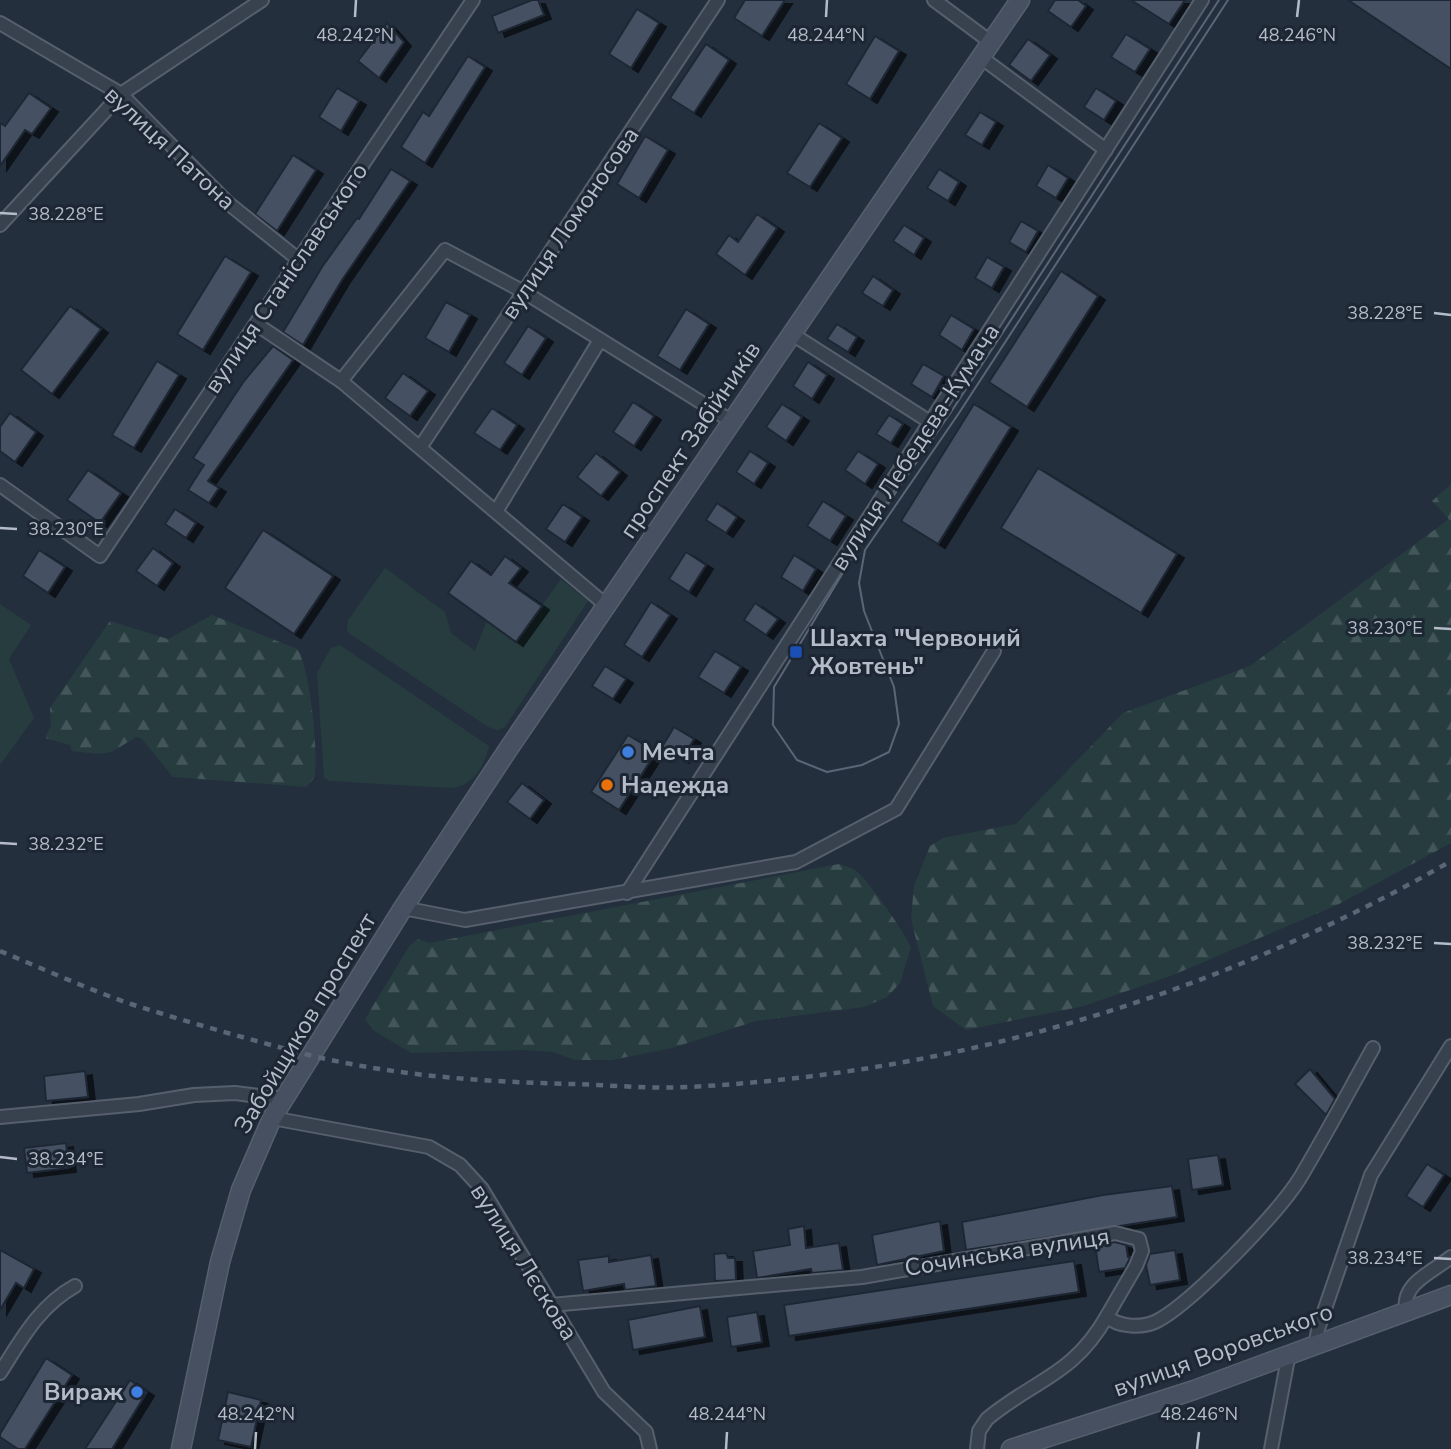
<svg xmlns="http://www.w3.org/2000/svg" width="1451" height="1449" viewBox="0 0 1451 1449" font-family="'Nunito Sans',sans-serif">
<defs>
<pattern id="forest-firs" width="22" height="20" patternUnits="userSpaceOnUse" patternTransform="scale(1.75)"><rect width="22" height="20" fill="#263c3f"/><path d="M5 1l3.5 6h-7zM16 11l3.5 6h-7z" fill="#435659"/></pattern>
<filter id="shadow"><feDropShadow dx="7" dy="4" stdDeviation="0" flood-color="#0009"/></filter>
</defs>
<rect width="100%" height="100%" fill="#242f3e"/>
<g fill="#263c3f">
<polygon points="385,568 445,612 451,633 475,651 487,620 516,641 561,579 588,601 505,727 498,730 488,727 347,632 348,620"/>
<polygon points="0,604 31,625 9,659 34,718 0,765"/>
<path d="M 340,645 L 489,746 C 485,766 471,788 450,788 L 329,781 L 324,778 L 317,673 L 331,648 Z"/>
</g>
<g fill="url(#forest-firs)">
<polygon points="1451,484 1451,843 1339,904 1173,975 1084,1006 966,1030 933,1006 911,919 914,886 930,846 943,838 1016,824 1123,713 1250,666 1449,519 1432,501"/>
<path d="M 212,615 L 297,649 C 310,665 318,752 315,773 C 314,780 310,783 306,787 L 173,777 L 141,738 L 136,737 C 104,757 110,755 72,751 L 70,745 L 45,738 L 51,725 L 50,708 L 110,621 L 168,639 Z"/>
<path d="M 839,864 C 844,866 851,867 855,870 C 867,878 905,933 911,947 L 900,983 L 887,997 L 864,1007 L 756,1021 L 672,1048 L 612,1060 L 575,1060 L 553,1052 L 527,1050 L 411,1053 L 373,1030 L 365,1019 L 410,945 L 418,939 L 429,943 Z"/>
</g>
<g fill="#455162" stroke="#1f2835" stroke-width="2" filter="url(#shadow)">
<polygon points="532,0 538,0 544,15 498,33 492,16"/>
<polygon points="745,0 785,0 762,36 734,18"/>
<polygon points="1055,0 1078,0 1086,6 1071,27 1048,11"/>
<polygon points="1131,0 1185,0 1169,24"/>
<polygon points="1348,0 1451,0 1451,69"/>
<polygon points="637,9 659,23 631,68 609,54"/>
<polygon points="387,23 404,42 379,78 358,61"/>
<polygon points="1126,34 1150,49 1135,72 1111,57"/>
<polygon points="875,36 899,51 870,99 846,84"/>
<polygon points="1028,39 1050,55 1031,81 1009,65"/>
<polygon points="706,44 729,60 694,113 670,98"/>
<polygon points="468,56 485,67 425,163 401,147 423,112 429,116"/>
<polygon points="337,88 359,101 341,131 319,117"/>
<polygon points="1096,88 1116,101 1104,120 1084,107"/>
<polygon points="29,93 51,108 32,134 25,130 0,166 0,123 5,126"/>
<polygon points="980,112 996,122 982,145 965,135"/>
<polygon points="819,123 842,138 810,187 787,173"/>
<polygon points="645,136 668,150 639,198 617,184"/>
<polygon points="293,155 316,170 277,231 255,214"/>
<polygon points="1048,165 1068,178 1056,198 1036,186"/>
<polygon points="391,169 410,181 342,280 303,345 283,332 322,267 357,218 359,219"/>
<polygon points="939,169 959,182 948,201 927,188"/>
<polygon points="757,214 777,228 745,275 716,254 729,235 738,242"/>
<polygon points="1021,221 1038,231 1026,252 1009,242"/>
<polygon points="904,225 924,238 914,255 893,241"/>
<polygon points="225,256 251,272 203,350 177,334"/>
<polygon points="987,257 1004,267 992,288 975,278"/>
<polygon points="1061,271 1098,296 1027,407 989,382"/>
<polygon points="873,276 893,290 883,306 862,293"/>
<polygon points="446,302 470,315 449,352 425,338"/>
<polygon points="70,306 101,329 52,394 21,370"/>
<polygon points="686,309 709,324 680,370 657,356"/>
<polygon points="951,315 974,329 962,350 939,335"/>
<polygon points="837,324 857,337 848,352 827,339"/>
<polygon points="528,326 546,338 522,375 504,363"/>
<polygon points="273,346 293,360 208,481 219,488 209,503 188,490 204,465 193,458 244,381"/>
<polygon points="157,361 179,375 134,448 112,435"/>
<polygon points="808,362 827,375 812,399 793,386"/>
<polygon points="923,364 944,376 932,397 911,384"/>
<polygon points="403,373 428,391 410,416 385,398"/>
<polygon points="633,402 654,416 634,446 613,432"/>
<polygon points="782,404 802,417 786,441 766,427"/>
<polygon points="974,404 1011,427 938,544 901,521"/>
<polygon points="492,408 517,425 500,450 474,433"/>
<polygon points="10,413 36,432 15,462 0,451 0,427"/>
<polygon points="889,415 903,424 891,443 876,434"/>
<polygon points="750,451 768,463 754,484 736,472"/>
<polygon points="858,451 878,464 865,484 845,470"/>
<polygon points="596,453 620,472 601,496 577,477"/>
<polygon points="1038,468 1177,554 1141,613 1001,528"/>
<polygon points="88,470 121,493 100,523 67,500"/>
<polygon points="823,501 846,516 830,541 807,526"/>
<polygon points="717,503 737,517 726,533 706,520"/>
<polygon points="563,504 582,517 565,542 546,529"/>
<polygon points="175,509 196,523 186,538 165,524"/>
<polygon points="263,530 333,576 294,634 225,588"/>
<polygon points="153,548 173,563 157,586 136,571"/>
<polygon points="39,550 65,567 48,593 23,576"/>
<polygon points="686,552 706,565 689,592 669,579"/>
<polygon points="794,555 816,569 803,591 781,577"/>
<polygon points="505,556 521,568 509,583 542,606 516,642 448,593 471,561 491,575"/>
<polygon points="651,602 670,615 642,657 624,645"/>
<polygon points="755,603 778,619 766,635 744,620"/>
<polygon points="715,651 741,667 724,693 698,677"/>
<polygon points="605,666 626,679 613,699 592,686"/>
<polygon points="674,727 694,739 682,759 662,747"/>
<polygon points="628,735 656,752 619,810 591,792"/>
<polygon points="522,783 544,800 530,819 507,802"/>
<polygon points="1310,1069 1335,1099 1326,1115 1295,1084"/>
<polygon points="85,1071 88,1097 46,1101 44,1076"/>
<polygon points="66,1143 69,1168 27,1173 24,1148"/>
<polygon points="1218,1155 1223,1185 1192,1190 1188,1159"/>
<polygon points="1427,1164 1444,1175 1423,1207 1406,1196"/>
<polygon points="1172,1186 1177,1217 966,1250 962,1222 1103,1195"/>
<polygon points="940,1221 944,1251 877,1265 872,1235"/>
<polygon points="804,1226 806,1248 839,1243 843,1270 812,1273 811,1269 757,1278 753,1251 790,1245 788,1229"/>
<polygon points="1115,1242 1126,1245 1128,1257 1130,1257 1128,1262 1125,1268 1099,1272 1095,1245"/>
<polygon points="0,1250 34,1269 24,1288 16,1283 0,1310"/>
<polygon points="1175,1250 1180,1280 1150,1285 1146,1265 1150,1254"/>
<polygon points="726,1253 728,1258 735,1258 736,1280 715,1281 714,1254"/>
<polygon points="651,1255 656,1286 625,1290 624,1284 583,1291 578,1260 609,1256 609,1262"/>
<polygon points="1074,1261 1079,1292 789,1336 784,1305"/>
<polygon points="700,1306 705,1337 633,1350 628,1320"/>
<polygon points="757,1312 762,1342 731,1347 727,1317"/>
<polygon points="46,1358 72,1375 25,1449 18,1449 0,1437 0,1434"/>
<polygon points="130,1380 147,1392 112,1449 85,1449"/>
<polygon points="228,1392 261,1400 251,1447 218,1440"/>
</g>
<g fill="none" stroke-linecap="round" stroke-linejoin="round">
<g stroke="#565f6c" stroke-width="16">
<g id="street">
<polyline points="934,0 992,43"/>
<polyline points="0,23 121,94 228,203 299,260"/>
<polyline points="982,58 1106,150"/>
<polyline points="0,225 121,94 262,0"/>
<polyline points="256,324 341,381 445,250 524,292 731,421"/>
<polyline points="792,334 930,422"/>
<polyline points="341,381 607,606"/>
<polyline points="421,446 718,0"/>
<polyline points="0,485 100,556 473,0"/>
<polyline points="497,510 600,340"/>
<polyline points="627,893 1202,0"/>
<polyline points="403,908 465,920 796,862 896,809 994,651"/>
<polyline points="0,1117 139,1104 194,1095 235,1093 283,1099"/>
<polyline points="272,1118 429,1147 460,1165 482,1189 604,1392 646,1432 650,1449"/>
<path d="M 551,1305 L 862,1277 L 1115,1233 L 1139,1239 L 1142,1251 L 1136,1266 L 1107,1316 C 1118,1328 1143,1328 1157,1321 C 1193,1302 1278,1213 1300,1178 C 1325,1136 1349,1091 1373,1048"/>
<path d="M 1406,1311 C 1401,1283 1433,1272 1451,1257"/>
<polyline points="1316,1343 1318,1329 1371,1175 1451,1046"/>
<path d="M 0,1373 C 21,1340 39,1306 75,1286"/>
<path d="M 977,1449 L 979,1431 L 987,1419 C 1035,1379 1073,1376 1107,1316"/>
<polyline points="1271,1449 1289,1353"/>
</g>
</g>
<g stroke="#565f6c" stroke-width="21">
<g id="secondary">
<polyline points="181,1449 220,1262 241,1190 272,1118 403,908 509,748 1020,0"/>
<polyline points="1011,1449 1194,1390 1451,1295"/>
</g>
</g>
<use href="#street" stroke="#38414e" stroke-width="12"/>
<use href="#secondary" stroke="#465061" stroke-width="18"/>
<polyline stroke="#5a6575" stroke-width="2" points="1219,0 953,409 859,546 774,687 773,725 797,760 827,772 862,765 889,752 899,724 894,687 864,611 859,583 865,550 959,413 1228,0"/>
<path stroke="#5a6575" stroke-width="4.5" stroke-dasharray="7 7" stroke-linecap="butt" d="M 0,951 C 44,969 89,990 134,1005 C 191,1023 251,1040 309,1055 C 395,1076 485,1082 573,1084 C 610,1085 649,1089 687,1087 C 956,1074 1218,995 1451,861"/>
</g>
<path fill="none" stroke="#b4bcc9" stroke-width="2.5" d="M 355,17 L 356,0M 826,17 L 827,0M 1297,17 L 1299,0M 0,213 L 17,214M 1434,313 L 1451,315M 0,528 L 17,529M 1434,628 L 1451,629M 0,843 L 17,844M 1434,943 L 1451,944M 0,1157 L 17,1159M 1434,1258 L 1451,1259M 255,1449 L 256,1432M 726,1449 L 727,1432M 1197,1449 L 1199,1432"/>
<rect fill="#1a4fb4" stroke="#1d2633" stroke-width="2.5" x="789" y="645" width="14" height="14" rx="3.5"/>
<g fill="#3f7fe0" stroke="#1d2633" stroke-width="2.5">
<circle cx="628" cy="752" r="7"/>
<circle cx="137" cy="1392" r="7"/>
</g>
<circle fill="#e8710a" stroke="#1d2633" stroke-width="2.5" cx="607" cy="785" r="7"/>
<g text-anchor="middle" dominant-baseline="central" stroke-width="6" stroke-linejoin="round" paint-order="stroke">
<g font-size="24" fill="#b4bcc9" stroke="#1d2633">
<text transform="translate(170 148) rotate(43)">вулиця Патона</text>
<text transform="translate(570 223) rotate(-56)">вулиця Ломоносова</text>
<text transform="translate(286 278) rotate(-56)">вулиця Станіславського</text>
<text transform="translate(690 440) rotate(-56)">проспект Забійників</text>
<text transform="translate(915 447) rotate(-57)">вулиця Лебедєва-Кумача</text>
<text transform="translate(305 1023) rotate(-59)">Забойщиков проспект</text>
<text transform="translate(1007 1252) rotate(-9)">Сочинська вулиця</text>
<text transform="translate(524 1262) rotate(58)">вулиця Лєскова</text>
<text transform="translate(1223 1350) rotate(-20)">вулиця Воровського</text>
</g>
<g font-size="24" font-weight="bold" fill="#b4bcc9" stroke="#1d2633" text-anchor="start">
<text x="810" y="638">Шахта "Червоний<tspan x="810" dy="28">Жовтень"</tspan></text>
<text x="642" y="752">Мечта</text>
<text x="621" y="785">Надежда</text>
<text x="123" y="1392" text-anchor="end">Вираж</text>
</g>
</g>
<g font-size="18" text-anchor="middle" fill="#b4bcc9" stroke="#1d2633" stroke-width="6" stroke-linejoin="round" paint-order="stroke">
<text x="355" y="41">48.242°N</text>
<text x="826" y="41">48.244°N</text>
<text x="1297" y="41">48.246°N</text>
<text x="66" y="220">38.228°E</text>
<text x="1385" y="319">38.228°E</text>
<text x="66" y="535">38.230°E</text>
<text x="1385" y="634">38.230°E</text>
<text x="66" y="850">38.232°E</text>
<text x="1385" y="949">38.232°E</text>
<text x="66" y="1165">38.234°E</text>
<text x="1385" y="1264">38.234°E</text>
<text x="256" y="1420">48.242°N</text>
<text x="727" y="1420">48.244°N</text>
<text x="1199" y="1420">48.246°N</text>
</g>
</svg>
